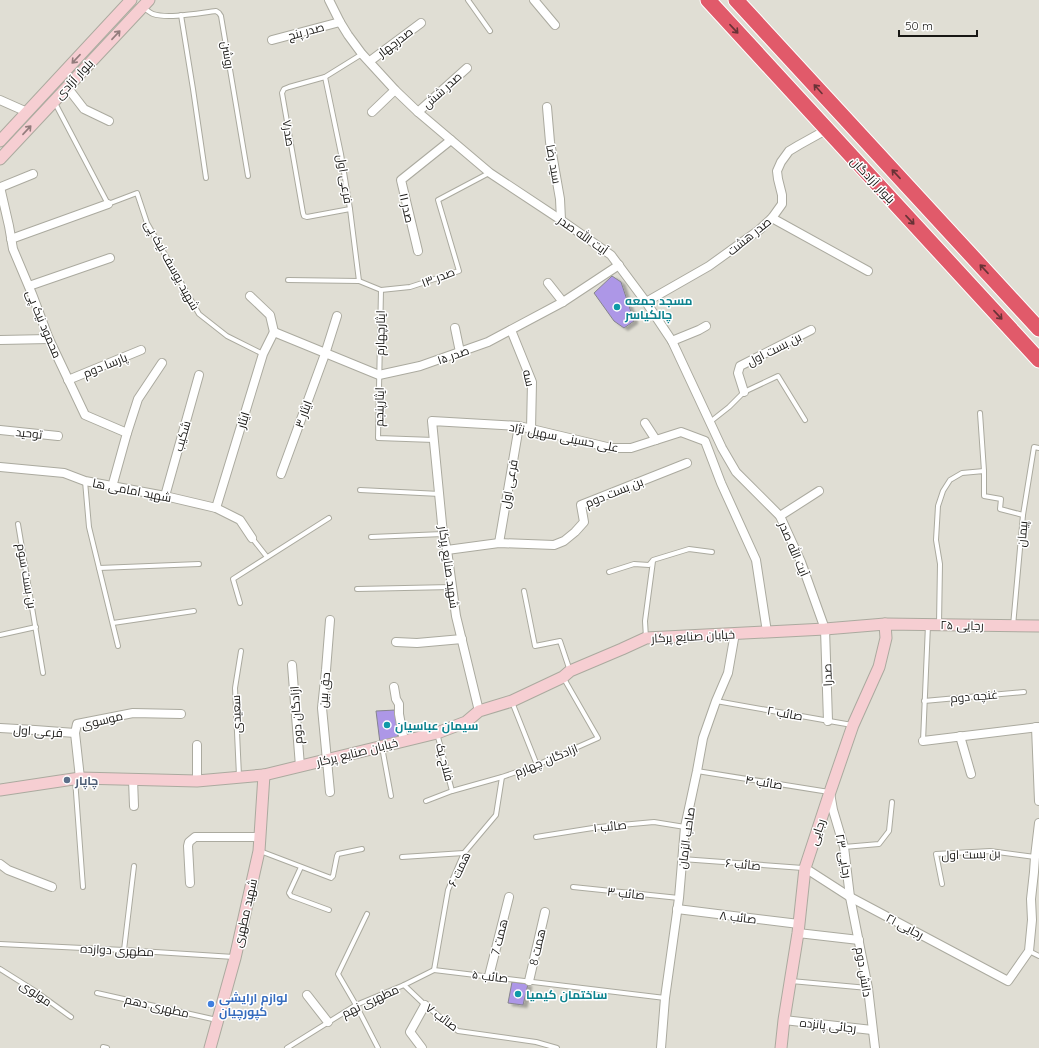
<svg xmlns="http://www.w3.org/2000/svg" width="1039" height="1048" viewBox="0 0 1039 1048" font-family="Quicksand,Cairo,sans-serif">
<defs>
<filter id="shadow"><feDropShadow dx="4" dy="2.5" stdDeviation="1" flood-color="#0004"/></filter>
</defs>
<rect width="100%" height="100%" fill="#e0ded4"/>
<g fill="#ad97e7" stroke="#86848d" filter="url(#shadow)">
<polygon points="612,276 621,282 634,321 624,328 614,321 594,293"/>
<polygon points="396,710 398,738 380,743 376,711"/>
<polygon points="512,982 528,984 523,1005 508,1003"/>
</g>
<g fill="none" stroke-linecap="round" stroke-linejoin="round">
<g stroke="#abaa9f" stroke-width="6">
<g id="lane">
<polyline points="468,0 490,31"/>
<path d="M 142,7 C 146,9 150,13 153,14 C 168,19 199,13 216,11 L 219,13 L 221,16 L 248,176"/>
<polyline points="181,15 193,89 206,178"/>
<polyline points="325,77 341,154 350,209 359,281"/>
<polyline points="55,103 108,204 137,193 147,223 199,314 227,336 263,354"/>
<polyline points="350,209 307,217 304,216 303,213 282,93 284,89 289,87 325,77 362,54"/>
<polyline points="288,280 359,281 381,290 410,287 459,271 438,200 489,173"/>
<polyline points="381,290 378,438 434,440"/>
<polyline points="980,413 984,471"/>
<polyline points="710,422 729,407 744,392 778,376 805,420"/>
<polyline points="85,481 89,527 118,646"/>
<polyline points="360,490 440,494"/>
<polyline points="18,524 43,673"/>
<polyline points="371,537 443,534"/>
<polyline points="252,538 267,557"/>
<polyline points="99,568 199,564"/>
<polyline points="609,572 634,564 649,565 653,560 689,549 712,552"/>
<polyline points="357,589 452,587"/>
<polyline points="524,591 535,646 560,641 570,671"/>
<polyline points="240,603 233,579 329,518"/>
<polyline points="113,623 194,611"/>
<polyline points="939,624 940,564 936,540 938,506 943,491 950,480 962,473 984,471 984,496 1001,499 1000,509 1023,515"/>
<polyline points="1013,626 1023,515 1034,447 1039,448"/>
<polyline points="0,635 36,627"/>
<polyline points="646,638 645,621 653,561"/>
<polyline points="716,701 852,725"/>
<polyline points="924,701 1024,692"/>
<polyline points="512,702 537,765"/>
<polyline points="437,733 452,791"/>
<polyline points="923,741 928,625"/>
<polyline points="382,747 391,796"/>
<polyline points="697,771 829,792"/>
<polyline points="239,776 235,688 241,651"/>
<polyline points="75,779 83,887"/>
<polyline points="426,801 452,791 502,777 537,765 598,738 563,677"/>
<polyline points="536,837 599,827 654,822 685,827"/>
<polyline points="844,847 879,844 889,831 892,802"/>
<polyline points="260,851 331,878 333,876 337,856 338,854 362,849"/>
<polyline points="402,857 464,853"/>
<polyline points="682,859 803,868"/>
<polyline points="301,867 289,893 291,896 329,910"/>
<polyline points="942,884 936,854 990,851 1035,857"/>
<polyline points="573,887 679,898"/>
<polyline points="367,914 338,974 356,1005 378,1048"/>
<polyline points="0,944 124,950 234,957"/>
<polyline points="124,950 134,866"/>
<polyline points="1029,951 1039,956"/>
<polyline points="0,969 35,991 71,1017"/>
<polyline points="434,970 665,998"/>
<polyline points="434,970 448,890 464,853 496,815 502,777"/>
<polyline points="791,981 868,988"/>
<polyline points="404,985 425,1005 458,1031 536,1042 557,1048"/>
<polyline points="97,993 217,1020"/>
<polyline points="103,1047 107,1048"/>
<polyline points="287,1048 356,1005 404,985 434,970"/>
</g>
</g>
<g stroke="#abaa9f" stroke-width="10">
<g id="street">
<polyline points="329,0 340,22 348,35 362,54 395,90 418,112 490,173 561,220 611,255 646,302 672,341 722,448 736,472 780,516 801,562 825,629 828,721"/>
<polyline points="534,0 555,25"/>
<polyline points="272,40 340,22"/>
<polyline points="370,61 421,23"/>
<polyline points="67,87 84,109 109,121"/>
<polyline points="0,100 27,112"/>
<polyline points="547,107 550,142 560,199 561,220"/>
<polyline points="372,112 395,90"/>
<polyline points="418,112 467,68"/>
<polyline points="0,187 9,226 13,249 32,294 49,339 85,415 127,433 112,487"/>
<polyline points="1,187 33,174"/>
<polyline points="772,218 868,271"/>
<polyline points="11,239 108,204"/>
<polyline points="418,251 401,180 451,140"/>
<polyline points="548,283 563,302"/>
<polyline points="29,286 110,258"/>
<polyline points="250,296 270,315 274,332"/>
<polyline points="646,302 709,266 759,230 772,218 782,204 782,195 778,179 777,171 781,162 789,151 799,145 826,130"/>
<polyline points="455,328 460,352"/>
<polyline points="511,330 532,382 531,429"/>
<polyline points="274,332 379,375 420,366 488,342 563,302 619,265"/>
<polyline points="0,340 49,339"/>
<polyline points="672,341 699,330 706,326"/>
<polyline points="68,380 141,350"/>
<polyline points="744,392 738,373 740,366 811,330"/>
<polyline points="645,423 656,440"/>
<polyline points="0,430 58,436"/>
<polyline points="127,433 138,399 162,363"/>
<polyline points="0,467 64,473 85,481 165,496 216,508 240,520 252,538"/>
<polyline points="281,474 325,354 337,316"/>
<polyline points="165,496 199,375"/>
<polyline points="216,508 263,354 274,332"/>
<polyline points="780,516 819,491"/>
<polyline points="499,543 519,426"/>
<polyline points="447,550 499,543 554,545 564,541 575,532 584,522 581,505 687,463"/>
<polyline points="330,620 326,670 322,708 330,792"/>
<polyline points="396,642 417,643 462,639"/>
<polyline points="292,665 300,766"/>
<polyline points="394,687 396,699 399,704 399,714 404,741"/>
<polyline points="479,711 456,616 447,550 443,534 432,421 519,426 611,448 631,448 681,432 705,441 721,483 756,560 767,632"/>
<polyline points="1036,727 1039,801"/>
<polyline points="0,728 35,730 75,733"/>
<polyline points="960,736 971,774"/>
<polyline points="923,741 1039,727"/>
<polyline points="197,745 197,781"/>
<polyline points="80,778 75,733 77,724 133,713 181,714"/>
<polyline points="133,779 134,806"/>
<polyline points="830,793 833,810 844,847 850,897 868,988 875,1048"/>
<polyline points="0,864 8,870 52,887"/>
<polyline points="805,868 850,897 1008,981 1029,951 1032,920 1031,899 1034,872 1035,857 1039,823"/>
<polyline points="190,883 188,846 189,842 195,837 259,837"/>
<polyline points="677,909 799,924"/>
<polyline points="798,933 859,940"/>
<polyline points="489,976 509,897"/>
<polyline points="529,981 545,912"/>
<polyline points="307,995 328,1022"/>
<polyline points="784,1020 872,1030"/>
<polyline points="422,1048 410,1032 425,1005"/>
<polyline points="661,1048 665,998 679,898 685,827 697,771 703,738 716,701 728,673 735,633"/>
</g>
</g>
<g stroke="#abaa9f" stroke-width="13">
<g id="secondary">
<polyline points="0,141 131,0"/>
<polyline points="0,159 149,0"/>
<polyline points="0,790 80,778 197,781 264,775 437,733 466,722 479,711 512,701 563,677 570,671 622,649 646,638 825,629 885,624 1039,626"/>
<polyline points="210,1048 235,958 259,851 264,775"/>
<polyline points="781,1048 784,1020 798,933 805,868 830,792 853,725 879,667 886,638 885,624"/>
</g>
</g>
<g stroke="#fff" stroke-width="17">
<g id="highway">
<polyline points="708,0 1039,360"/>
<polyline points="736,0 1039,329"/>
</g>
</g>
<use href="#lane" stroke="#fff" stroke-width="4"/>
<use href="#street" stroke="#fff" stroke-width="8"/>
<use href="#secondary" stroke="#f6ced2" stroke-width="11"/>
<use href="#highway" stroke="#e15a6a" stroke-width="15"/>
</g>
<defs><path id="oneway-shaft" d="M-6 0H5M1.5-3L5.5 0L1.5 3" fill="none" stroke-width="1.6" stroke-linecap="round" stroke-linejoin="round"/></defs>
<g stroke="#683236">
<use href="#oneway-shaft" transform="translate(734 29) rotate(47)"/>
<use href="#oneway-shaft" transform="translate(818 89) rotate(-132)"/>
<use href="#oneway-shaft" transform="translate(896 174) rotate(-133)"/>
<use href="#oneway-shaft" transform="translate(910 220) rotate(47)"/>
<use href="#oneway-shaft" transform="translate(984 269) rotate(-133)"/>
<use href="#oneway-shaft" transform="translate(998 315) rotate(47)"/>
</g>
<g stroke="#927c7c">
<use href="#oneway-shaft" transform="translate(116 35) rotate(-47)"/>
<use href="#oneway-shaft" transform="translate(76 59) rotate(133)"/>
<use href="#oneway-shaft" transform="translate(27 130) rotate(-47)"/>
</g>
<g fill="#0f9aa8" stroke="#fff" stroke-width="1.5">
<circle cx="617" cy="307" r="4"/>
<circle cx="387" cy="725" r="4"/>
<circle cx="518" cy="994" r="4"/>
</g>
<circle fill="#5c6f8a" stroke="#fff" stroke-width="1.5" cx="67" cy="780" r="4"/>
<circle fill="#3f7fe0" stroke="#fff" stroke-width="1.5" cx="211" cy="1004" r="4"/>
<g text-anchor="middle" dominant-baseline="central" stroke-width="3" stroke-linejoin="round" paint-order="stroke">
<g font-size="12" fill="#181714" stroke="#fff">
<text transform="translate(306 31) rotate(-15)">صدر پنج</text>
<text transform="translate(395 42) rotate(-37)">صدرچهار</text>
<text transform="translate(228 55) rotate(80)">روشن</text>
<text transform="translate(74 79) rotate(-47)">بلوار آزادی</text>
<text transform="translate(442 90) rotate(-42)">صدر شش</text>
<text transform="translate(289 133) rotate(81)">صدر۷</text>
<text transform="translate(554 164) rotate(80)">سید رضا</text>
<text transform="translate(345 179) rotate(81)">فرعی اول</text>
<text transform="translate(873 180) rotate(47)">بلوار آزادگان</text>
<text transform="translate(407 208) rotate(77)">صدر ۱۱</text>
<text transform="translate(583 235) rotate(35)">آیت الله صدر</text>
<text transform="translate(749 236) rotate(-39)">صدر هشت</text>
<text transform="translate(172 265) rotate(61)">شهید یوسف نیک پی</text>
<text transform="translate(438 277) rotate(-21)">صدر ۱۳</text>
<text transform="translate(44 324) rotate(67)">محمود نیک پی</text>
<text transform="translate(380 333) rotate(-89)">ایثارچهارم</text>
<text transform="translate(774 349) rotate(-27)">بن بست اول</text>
<text transform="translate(453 355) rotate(-19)">صدر ۱۵</text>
<text transform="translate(105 365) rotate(-22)">پارسا دوم</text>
<text transform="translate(529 378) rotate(77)">سه</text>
<text transform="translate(379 407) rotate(-89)">ایثارپنجم</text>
<text transform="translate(303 414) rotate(-70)">ایثار ۳</text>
<text transform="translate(243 420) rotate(-73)">ایثار</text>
<text transform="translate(29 433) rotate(6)">توحید</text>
<text transform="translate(182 436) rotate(-74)">شکیب</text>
<text transform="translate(564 437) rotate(11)">علی حسینی سهیل نژاد</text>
<text transform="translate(509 484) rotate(-80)">فرعی اول</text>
<text transform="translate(132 490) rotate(11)">شهید امامی ها</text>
<text transform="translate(614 492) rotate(-22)">بن بست دوم</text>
<text transform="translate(1022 534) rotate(-85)">پیمان</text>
<text transform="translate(794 549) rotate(67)">آیت الله صدر</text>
<text transform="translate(449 567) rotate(82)">شهید صنایع پرکار</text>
<text transform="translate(27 576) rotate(80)">بن بست سوم</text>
<text transform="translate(962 625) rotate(1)">رجایی ۲۵</text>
<text transform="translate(693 636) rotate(-3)">خیابان صنایع پرکار</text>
<text transform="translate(827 675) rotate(-92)">صدرا</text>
<text transform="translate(324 690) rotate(-85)">حق بین</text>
<text transform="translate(974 696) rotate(-5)">غنچه دوم</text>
<text transform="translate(785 713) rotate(10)">صائب ۲</text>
<text transform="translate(236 714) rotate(-92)">سعیدی</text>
<text transform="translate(296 715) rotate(-94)">ازادگان دوم</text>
<text transform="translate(102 720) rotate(-13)">موسوی</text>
<text transform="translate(38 731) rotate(4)">فرعی اول</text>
<text transform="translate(357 752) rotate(-14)">خیابان صنایع پرکار</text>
<text transform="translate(546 760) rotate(-22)">ازادگان چهارم</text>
<text transform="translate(445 762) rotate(75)">فلاح یک</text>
<text transform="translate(764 782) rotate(9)">صائب ۴</text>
<text transform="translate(610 826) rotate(-6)">صائب ۱</text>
<text transform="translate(817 832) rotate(-72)">رجایی</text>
<text transform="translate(686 838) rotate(-82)">صاحب الزمان</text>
<text transform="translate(971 854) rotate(-2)">بن بست اول</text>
<text transform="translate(844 856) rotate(80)">رجایی ۲۳</text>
<text transform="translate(743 864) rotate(5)">صائب ۶</text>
<text transform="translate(459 869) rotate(-65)">همت ۶</text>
<text transform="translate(626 893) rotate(6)">صائب ۳</text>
<text transform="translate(245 913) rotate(-77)">شهید مطهری</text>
<text transform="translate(738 917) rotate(7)">صائب ۸</text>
<text transform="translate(905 926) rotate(28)">رجایی ۲۱</text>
<text transform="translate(499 937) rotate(-76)">همت 7</text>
<text transform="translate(537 947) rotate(-77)">همت 8</text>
<text transform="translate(117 950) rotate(3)">مطهری دوازده</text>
<text transform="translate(864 972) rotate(81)">دانش دوم</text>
<text transform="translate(490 976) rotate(7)">صائب ۵</text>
<text transform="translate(36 993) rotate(34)">مولوی</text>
<text transform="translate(370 1001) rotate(-25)">مطهری نهم</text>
<text transform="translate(157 1006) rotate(13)">مطهری دهم</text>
<text transform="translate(442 1017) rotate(37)">صائب ۷</text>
<text transform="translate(828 1025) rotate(6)">رجائی پانزده</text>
</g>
<g font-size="12" font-weight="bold" fill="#0d838f" stroke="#fff" text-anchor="start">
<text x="625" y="300">مسجد جمعه<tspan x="625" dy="14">چالکیاسر</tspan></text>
<text x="395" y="725">سیمان عباسیان</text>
<text x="526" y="994">ساختمان کیمیا</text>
</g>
<g font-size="12" font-weight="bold" fill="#4e5e75" stroke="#fff" text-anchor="start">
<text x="75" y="780">چاپار</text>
</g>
<g font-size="12" font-weight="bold" fill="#366cbe" stroke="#fff" text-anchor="start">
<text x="219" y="997">لوازم ارایشی<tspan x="219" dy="14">کپورچیان</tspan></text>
</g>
</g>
<path d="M899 30v6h78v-6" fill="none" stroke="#181714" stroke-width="2"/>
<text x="905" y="30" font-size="12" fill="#181714" stroke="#ffffff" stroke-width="3" paint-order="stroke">50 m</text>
</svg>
